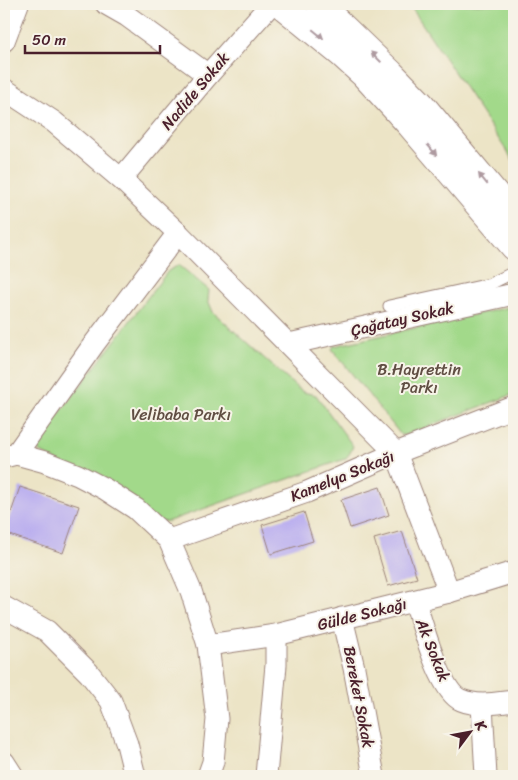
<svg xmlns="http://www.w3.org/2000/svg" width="518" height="780" viewBox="0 0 518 780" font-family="Sriracha,sans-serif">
<rect width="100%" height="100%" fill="#f7f3e8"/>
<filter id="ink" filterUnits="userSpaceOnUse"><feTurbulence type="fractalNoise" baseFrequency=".02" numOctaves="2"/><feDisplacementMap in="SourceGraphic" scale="10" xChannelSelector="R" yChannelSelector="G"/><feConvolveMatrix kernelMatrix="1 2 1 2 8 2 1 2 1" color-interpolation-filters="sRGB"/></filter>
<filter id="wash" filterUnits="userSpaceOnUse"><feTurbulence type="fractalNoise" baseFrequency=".0096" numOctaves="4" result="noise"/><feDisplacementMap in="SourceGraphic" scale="20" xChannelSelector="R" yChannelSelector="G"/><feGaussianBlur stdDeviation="1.12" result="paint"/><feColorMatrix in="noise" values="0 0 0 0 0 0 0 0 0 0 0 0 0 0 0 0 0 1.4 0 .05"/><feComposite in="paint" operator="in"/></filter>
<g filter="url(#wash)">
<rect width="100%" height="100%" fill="#ece4c6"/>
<g fill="#a2d98a" stroke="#767c5a">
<polygon points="409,4 514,4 514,162"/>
<polygon points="179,265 209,290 208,300 213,312 295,386 303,392 316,395 353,446 350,453 345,459 169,521 162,522 39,451 37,446 43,435 168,271"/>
<polygon points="514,306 514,394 405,435 401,435 332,349 334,346"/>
</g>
<g id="blocks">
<g fill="#b9adef">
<polygon points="20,487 79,506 63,553 4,533"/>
<polygon points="380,487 389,515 350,528 341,500"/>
<polygon points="304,512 313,541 271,554 262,525"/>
<polygon points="402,531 417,578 388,586 374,539"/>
</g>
</g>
</g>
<g filter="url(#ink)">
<use href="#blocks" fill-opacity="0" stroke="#9b8278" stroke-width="1"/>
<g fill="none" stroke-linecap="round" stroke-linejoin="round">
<g stroke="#9b8278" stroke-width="13">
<polyline id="service" points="389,306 490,284 514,272"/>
</g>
<g stroke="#9b8278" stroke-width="23">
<g id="minor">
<polyline points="106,4 127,16 208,75"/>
<polyline points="4,41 18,4"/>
<polyline points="4,89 54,122 121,179 178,233 396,453 449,592"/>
<polyline points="121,179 208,75 271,4"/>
<polyline points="289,344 514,294"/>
<polyline points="16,454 94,344 178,233"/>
<polyline points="4,457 16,454 45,462 78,475 105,489 136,509 169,540 191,591 208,645 217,719 213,762 208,776"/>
<polyline points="169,540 307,492 396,453 514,407"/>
<path d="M 415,601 C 422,623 440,692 461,700 C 478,707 496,703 514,701"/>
<polyline points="4,607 47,631 89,673 111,701 127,744 135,776"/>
<polyline points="342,618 354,668 374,776"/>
<polyline points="208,645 276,635 449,592 514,572"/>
<polyline points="482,705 486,776"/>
<polyline points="4,762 13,776"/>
<polyline points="266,776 276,665 276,635"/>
</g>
</g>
<g stroke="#9b8278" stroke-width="28">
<g id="tertiary">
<polyline points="280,4 341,54 364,75 410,125 514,247"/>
<polyline points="319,4 391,73 422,105 514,216"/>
</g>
</g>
<use href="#service" stroke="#fff" stroke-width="11"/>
<use href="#minor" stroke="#fff" stroke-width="21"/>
<use href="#tertiary" stroke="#fff" stroke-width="26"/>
</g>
<defs><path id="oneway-solid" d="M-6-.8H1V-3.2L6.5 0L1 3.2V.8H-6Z" transform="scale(1.25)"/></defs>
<g fill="#ae9aa0">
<use href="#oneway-solid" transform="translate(318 34) rotate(40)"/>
<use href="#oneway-solid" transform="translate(376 57) rotate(-135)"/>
<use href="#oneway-solid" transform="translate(432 150) rotate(50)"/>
<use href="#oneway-solid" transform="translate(483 179) rotate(-129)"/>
</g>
</g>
<g text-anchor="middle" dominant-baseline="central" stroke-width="4" stroke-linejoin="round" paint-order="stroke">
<g font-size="16" fill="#4a1f2b" stroke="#f7f3e8">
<text transform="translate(195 91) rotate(-50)">Nadide Sokak</text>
<text transform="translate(402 319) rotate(-13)">Çağatay Sokak</text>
<text transform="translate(342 476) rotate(-22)">Kamelya Sokağı</text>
<text transform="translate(362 614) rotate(-14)">Gülde Sokağı</text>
<text transform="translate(433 650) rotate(68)">Ak Sokak</text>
<text transform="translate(359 697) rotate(79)">Bereket Sokak</text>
</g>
<g font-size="16" fill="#604e43" stroke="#f7f3e8">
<text x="419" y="369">B.Hayrettin<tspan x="419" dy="18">Parkı</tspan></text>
<text x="181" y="414">Velibaba Parkı</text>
</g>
</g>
<rect width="518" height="780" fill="none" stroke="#f7f3e8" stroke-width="20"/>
<g transform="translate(470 732) rotate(58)" stroke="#f7f3e8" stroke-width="4" paint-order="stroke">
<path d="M0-4L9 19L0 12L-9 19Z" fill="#4a1f2b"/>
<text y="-8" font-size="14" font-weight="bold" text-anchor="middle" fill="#4a1f2b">K</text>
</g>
<path d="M25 45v8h135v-8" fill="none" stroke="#4a1f2b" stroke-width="2.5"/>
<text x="32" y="45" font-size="15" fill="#4a1f2b" stroke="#f7f3e8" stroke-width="4" paint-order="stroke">50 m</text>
</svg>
